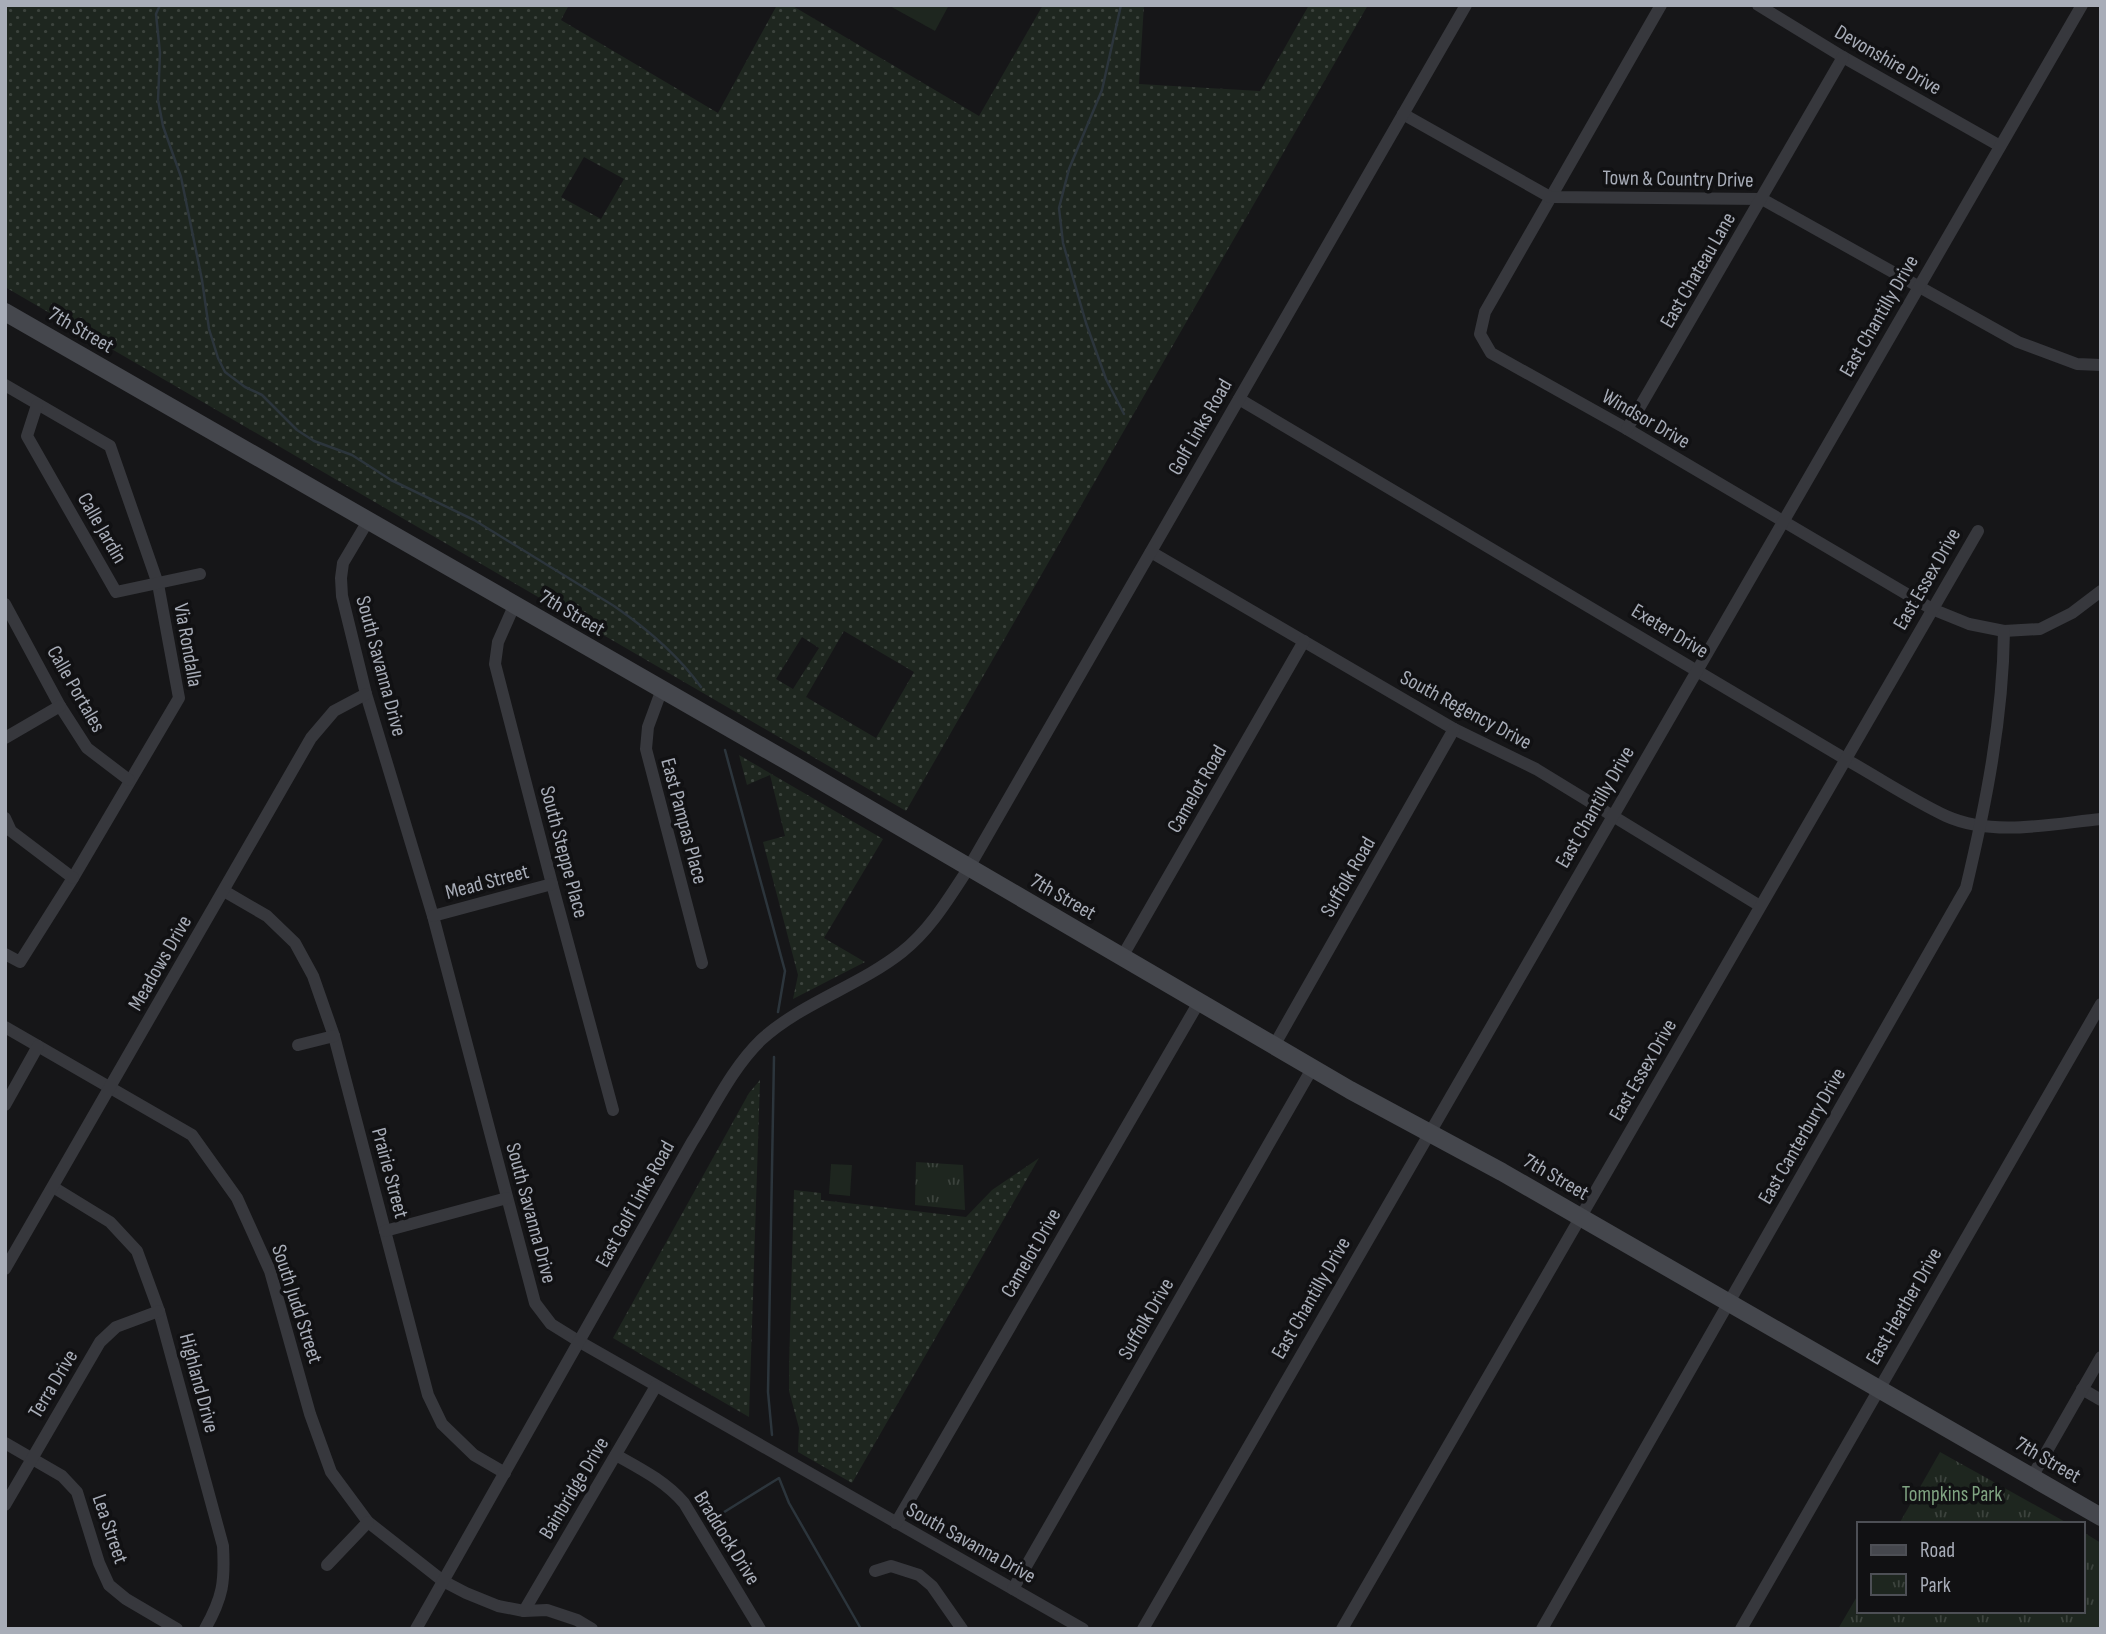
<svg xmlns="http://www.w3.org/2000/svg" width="2106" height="1634" viewBox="0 0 2106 1634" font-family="'Sofia Sans Condensed',sans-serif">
<defs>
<pattern id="grass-dots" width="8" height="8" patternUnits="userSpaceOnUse" patternTransform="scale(1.75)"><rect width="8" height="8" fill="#1e261f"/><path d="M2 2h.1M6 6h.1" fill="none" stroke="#3c433d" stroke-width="1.8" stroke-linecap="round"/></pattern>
<pattern id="park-tufts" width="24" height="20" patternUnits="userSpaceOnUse" patternTransform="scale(1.75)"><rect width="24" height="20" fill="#1e261f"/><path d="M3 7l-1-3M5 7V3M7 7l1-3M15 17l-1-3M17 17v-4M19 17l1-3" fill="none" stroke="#3c433d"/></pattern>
</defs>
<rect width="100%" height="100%" fill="#161618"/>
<g fill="url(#grass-dots)" fill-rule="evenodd">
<path d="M 5,5 L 569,5 L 561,20 L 718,113 L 777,5 L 791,5 L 979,116 L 1043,5 L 1144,5 L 1139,84 L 1260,91 L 1309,5 L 1368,5 L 906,811 L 5,287 ZM 584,157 L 624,179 L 601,219 L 561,197 ZM 844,631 L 914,672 L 876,738 L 806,697 ZM 802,637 L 819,648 L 793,689 L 776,679 Z"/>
<polygon points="739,755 883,839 824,938 865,962 793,999 798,975 763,842 785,836 770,775 747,785"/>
<polygon points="760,1080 749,1417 613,1338 749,1093"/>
<polygon points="1039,1158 852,1483 798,1452 799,1428 789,1391 789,1366 794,1190 821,1193 821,1200 966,1217 992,1190"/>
</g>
<g fill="url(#park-tufts)">
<polygon points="916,1162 963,1165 965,1210 915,1205"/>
<polygon points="1940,1452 2069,1524 1899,1524"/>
<polygon points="2083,1532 2101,1543 2101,1629 1838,1629 1859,1593 1859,1611 2083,1611"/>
</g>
<g fill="#1e261f">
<polygon points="888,5 949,5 935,31"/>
<polygon points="831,1164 852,1165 850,1196 829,1194"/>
</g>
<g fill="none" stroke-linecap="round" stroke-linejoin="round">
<g stroke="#2c353c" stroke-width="2.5">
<path d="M 160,5 L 156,14 L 160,53 L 158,100 L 163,126 L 181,177 L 202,280 L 209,329 L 218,358 L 225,372 L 245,387 L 262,395 L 297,430 L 314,441 L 352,455 L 391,480 L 474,520 L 614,606 C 646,628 678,655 701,687"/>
<polyline points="1121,5 1102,90 1069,169 1059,208 1063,243 1086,323 1106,379 1124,414"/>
<polyline points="725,750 785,971 778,1012"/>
<polyline points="772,1435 768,1392 774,1057"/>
<polyline points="713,1519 779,1478 789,1503 861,1629"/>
</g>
<g stroke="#37383d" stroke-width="12">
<polyline points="1661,5 1485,312 1480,334 1491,353 1627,429 1932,609 1969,624 2004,631 2040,629 2072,613 2101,591"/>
<polyline points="1758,5 1843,57 2000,146"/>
<polyline points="1403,114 1550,197 1762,199 2018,342 2077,364 2101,365"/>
<polyline points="5,385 110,446 158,584 179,698 73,878 20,962 5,954"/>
<path d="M 1239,399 L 1847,760 C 1879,778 1912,800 1946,816 C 1993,837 2051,824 2101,819"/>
<polyline points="37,405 27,436 116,592 200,574"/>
<polyline points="1627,429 1843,57"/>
<polyline points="368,521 343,563 341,578 342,596 366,694 433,916 535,1303 551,1324 580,1342 1083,1629"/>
<polyline points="1151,552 1454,729 1536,769 1760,906"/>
<polyline points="5,604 60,706 87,748 129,780"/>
<polyline points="514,606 498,642 495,664 552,884 613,1110"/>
<polyline points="662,689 648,727 646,749 702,963"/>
<polyline points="5,738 60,706"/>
<polyline points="5,818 11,831 73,878"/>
<polyline points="224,891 267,916 295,943 313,976 334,1036 428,1395 442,1424 474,1455 505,1473"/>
<polyline points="433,916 552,884"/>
<polyline points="1122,957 1304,641"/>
<polyline points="5,1027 192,1135 237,1198 270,1271 310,1414 331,1472 368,1522 443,1581 466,1593 498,1606 524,1611 547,1610 577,1620 592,1629"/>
<polyline points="1275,1044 1454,729"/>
<polyline points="298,1045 334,1036"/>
<polyline points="5,1105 38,1046"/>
<path d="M 53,1187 L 110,1222 L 137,1251 L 159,1311 L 223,1546 C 225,1582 223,1597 205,1629"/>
<polyline points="385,1231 507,1198"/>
<polyline points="5,1269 311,738 334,711 366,694"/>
<polyline points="2082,1389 2101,1400"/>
<polyline points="5,1443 62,1476 77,1492 99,1563 109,1585 126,1599 177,1629"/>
<path d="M 616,1455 C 641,1469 665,1481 684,1503 L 760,1629"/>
<polyline points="2032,1477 2101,1357"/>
<polyline points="5,1505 100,1342 116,1327 159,1311"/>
<polyline points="896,1523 1199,1002"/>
<polyline points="327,1565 368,1522"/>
<polyline points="875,1571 891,1566 919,1575 932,1586 962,1629"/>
<polyline points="1013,1589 1313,1067"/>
<polyline points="524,1611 656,1386"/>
<path d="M 416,1629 L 692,1142 C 713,1109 732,1068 761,1040 C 801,1003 859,986 902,952 C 930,930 949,898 968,869 L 1466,5"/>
<polyline points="1143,1629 2082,5"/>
<polyline points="1342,1629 1978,531"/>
<path d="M 1542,1629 L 1966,888 C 1986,804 2003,718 2004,631"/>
<polyline points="1741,1629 2101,1004"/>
</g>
<polyline stroke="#45474d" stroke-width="18" points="5,312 794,765 1350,1090 1502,1172 2101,1517"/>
</g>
<g text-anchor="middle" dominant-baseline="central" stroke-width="7" stroke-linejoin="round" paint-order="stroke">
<g font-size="21" fill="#a8adb8" stroke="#111113">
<text transform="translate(1888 60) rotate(30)">Devonshire Drive</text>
<text transform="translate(1678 179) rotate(1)">Town &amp; Country Drive</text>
<text transform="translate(1698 270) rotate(-60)">East Chateau Lane</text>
<text transform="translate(1879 316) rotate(-60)">East Chantilly Drive</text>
<text transform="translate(81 330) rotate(30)">7th Street</text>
<text transform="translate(1646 419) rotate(30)">Windsor Drive</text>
<text transform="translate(1200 427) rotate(-60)">Golf Links Road</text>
<text transform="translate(102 528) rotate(60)">Calle Jardin</text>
<text transform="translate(1927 579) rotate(-60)">East Essex Drive</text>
<text transform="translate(572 613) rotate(30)">7th Street</text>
<text transform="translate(1670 631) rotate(31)">Exeter Drive</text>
<text transform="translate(188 645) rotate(80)">Via Rondalla</text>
<text transform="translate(381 666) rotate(75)">South Savanna Drive</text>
<text transform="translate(76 689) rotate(60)">Calle Portales</text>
<text transform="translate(1466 710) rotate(28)">South Regency Drive</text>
<text transform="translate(1197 789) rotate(-60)">Camelot Road</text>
<text transform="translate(1595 807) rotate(-60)">East Chantilly Drive</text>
<text transform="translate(684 821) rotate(75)">East Pampas Place</text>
<text transform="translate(564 852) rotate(75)">South Steppe Place</text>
<text transform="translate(1348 877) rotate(-60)">Suffolk Road</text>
<text transform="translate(487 882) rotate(-15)">Mead Street</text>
<text transform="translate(1063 897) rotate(30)">7th Street</text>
<text transform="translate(160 963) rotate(-60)">Meadows Drive</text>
<text transform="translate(1643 1070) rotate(-60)">East Essex Drive</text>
<text transform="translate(1802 1136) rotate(-60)">East Canterbury Drive</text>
<text transform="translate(390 1173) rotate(75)">Prairie Street</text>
<text transform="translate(1556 1177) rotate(30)">7th Street</text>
<text transform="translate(635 1204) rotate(-61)">East Golf Links Road</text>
<text transform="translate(531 1213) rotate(75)">South Savanna Drive</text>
<text transform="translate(1031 1253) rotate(-60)">Camelot Drive</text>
<text transform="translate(1311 1298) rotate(-60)">East Chantilly Drive</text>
<text transform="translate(297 1304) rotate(72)">South Judd Street</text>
<text transform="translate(1904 1306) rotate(-60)">East Heather Drive</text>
<text transform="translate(1146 1319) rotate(-60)">Suffolk Drive</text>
<text transform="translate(199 1383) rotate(75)">Highland Drive</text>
<text transform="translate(53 1384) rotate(-59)">Terra Drive</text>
<text transform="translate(2048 1460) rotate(30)">7th Street</text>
<text transform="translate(574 1488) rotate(-59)">Bainbridge Drive</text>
<text transform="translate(110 1529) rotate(71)">Lea Street</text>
<text transform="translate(727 1538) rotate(58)">Braddock Drive</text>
<text transform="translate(971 1543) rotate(29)">South Savanna Drive</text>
</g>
<g font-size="21" fill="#7fa381" stroke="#111113">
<text x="1952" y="1494">Tompkins Park</text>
</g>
</g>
<rect width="2106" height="1634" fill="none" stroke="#a8adb8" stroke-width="14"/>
<rect x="1857" y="1522" width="228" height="91" fill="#111113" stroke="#4d4f55" stroke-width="2"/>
<rect x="1871" y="1545" width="35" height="10" fill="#45474d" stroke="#4d4f55" stroke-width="2"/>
<text x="1920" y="1557" font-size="21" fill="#a8adb8">Road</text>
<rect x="1871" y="1574" width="35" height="21" fill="url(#park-tufts)" stroke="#4d4f55" stroke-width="2"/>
<text x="1920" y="1592" font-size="21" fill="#a8adb8">Park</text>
</svg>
